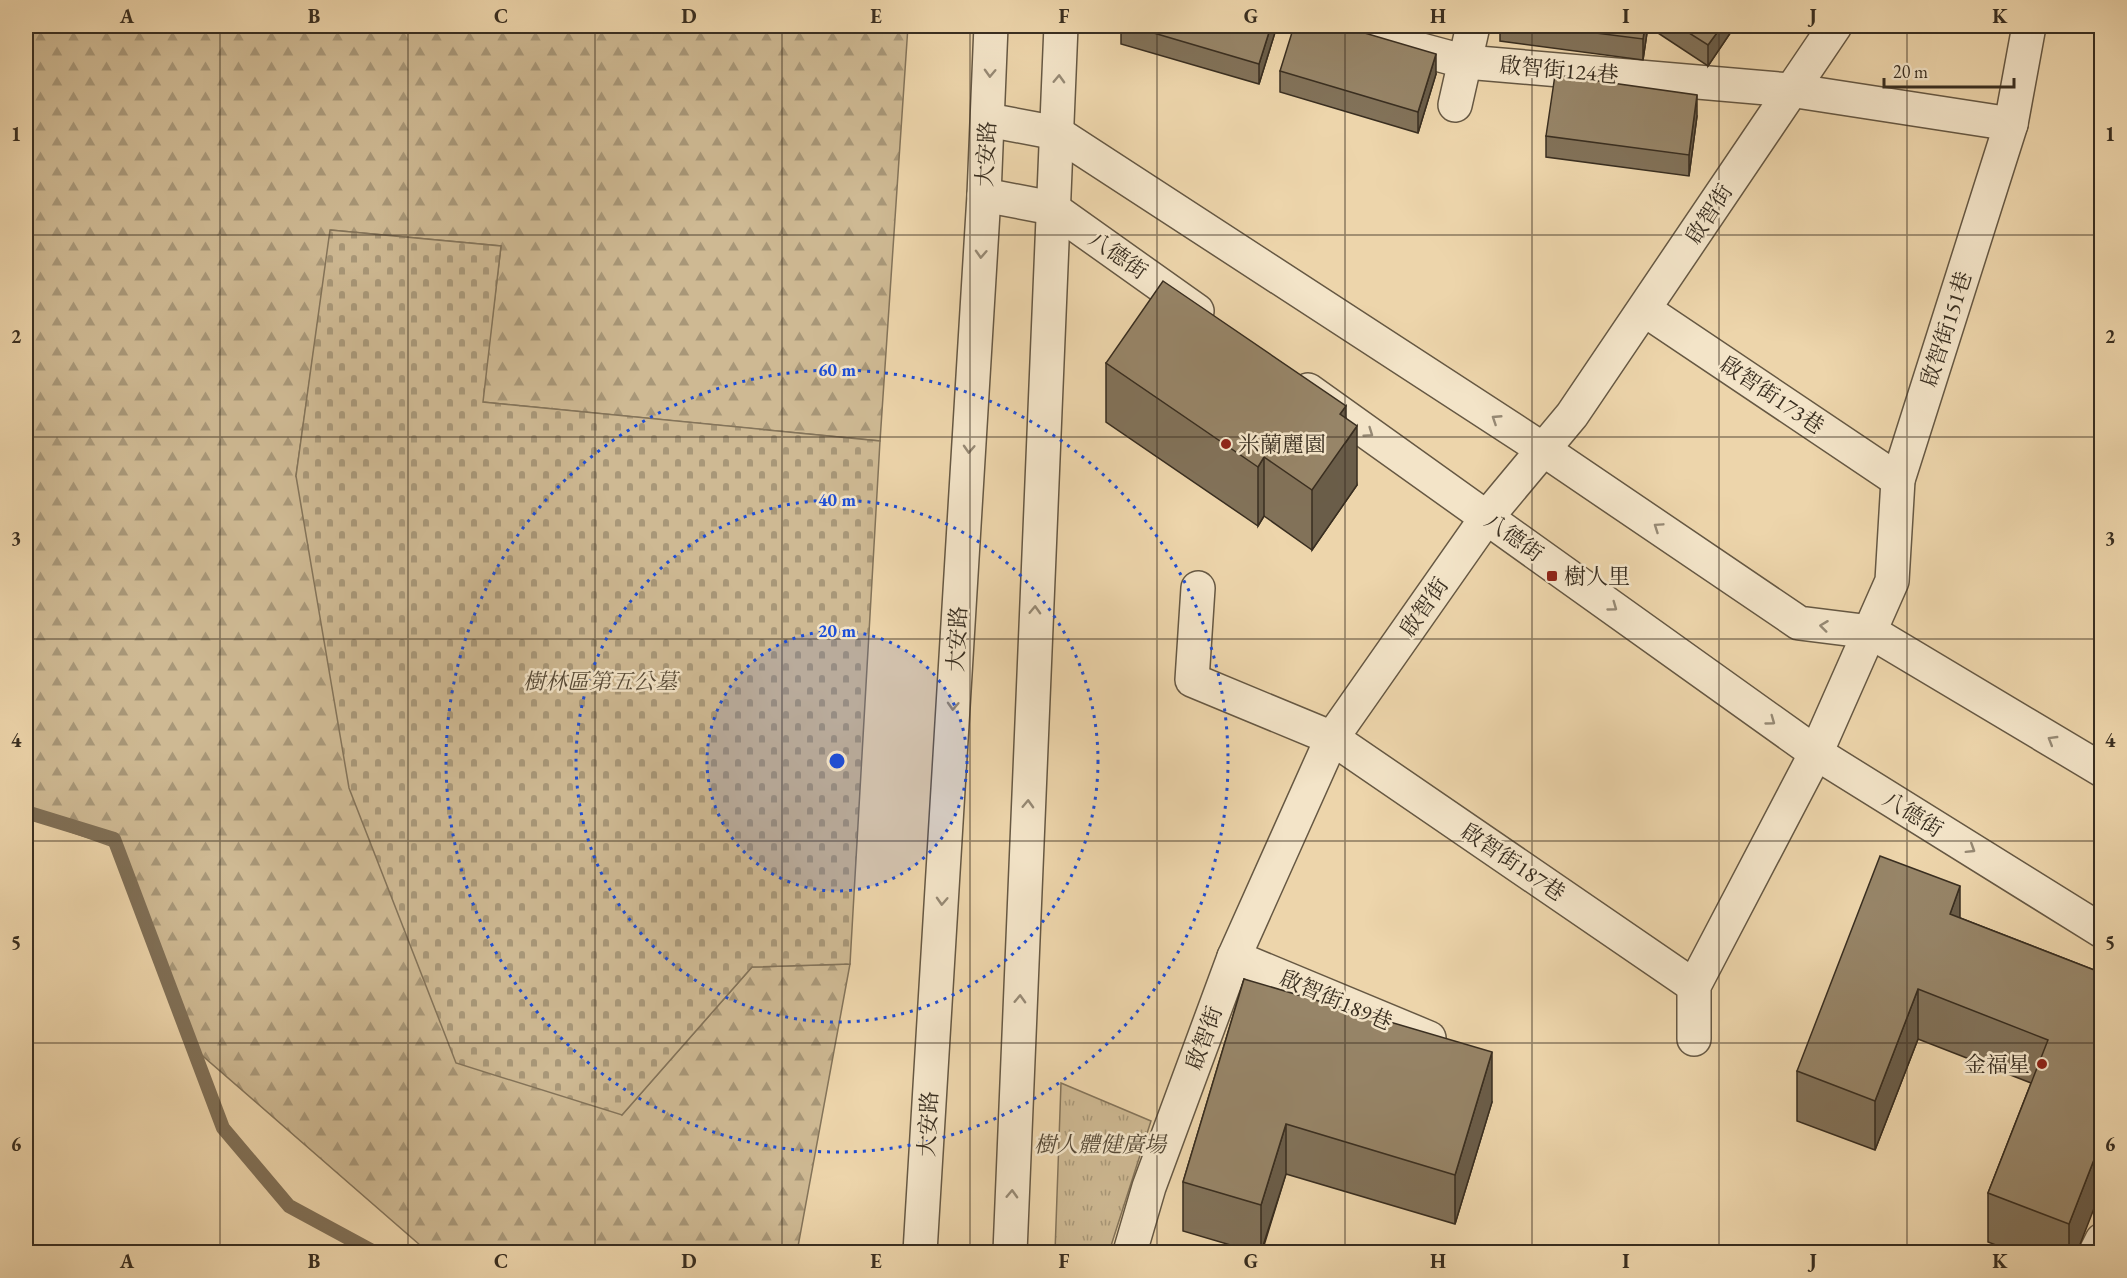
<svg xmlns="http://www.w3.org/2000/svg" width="2127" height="1278" viewBox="0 0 2127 1278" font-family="'EB Garamond','Noto Serif TC',serif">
<defs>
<pattern id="forest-firs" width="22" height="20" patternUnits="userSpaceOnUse" patternTransform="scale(1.5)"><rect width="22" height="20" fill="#ceb993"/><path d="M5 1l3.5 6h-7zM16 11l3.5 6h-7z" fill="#a89778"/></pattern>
<pattern id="cemetery-stones" width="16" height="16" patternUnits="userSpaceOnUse" patternTransform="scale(1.5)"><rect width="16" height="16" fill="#ceb993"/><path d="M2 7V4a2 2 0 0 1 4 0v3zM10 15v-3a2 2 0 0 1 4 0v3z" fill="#a89778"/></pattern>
<pattern id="park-tufts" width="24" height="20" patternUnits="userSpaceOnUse" patternTransform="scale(1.5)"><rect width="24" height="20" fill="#ceb993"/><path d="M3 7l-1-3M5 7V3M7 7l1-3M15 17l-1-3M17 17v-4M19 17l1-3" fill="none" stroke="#a89778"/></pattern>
</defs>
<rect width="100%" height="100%" fill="#edd5ab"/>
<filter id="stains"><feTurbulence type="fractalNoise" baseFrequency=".00333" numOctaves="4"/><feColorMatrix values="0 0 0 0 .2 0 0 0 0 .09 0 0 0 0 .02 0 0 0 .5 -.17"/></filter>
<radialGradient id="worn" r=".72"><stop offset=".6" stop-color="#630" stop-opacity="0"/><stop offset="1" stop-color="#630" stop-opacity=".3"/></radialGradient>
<polygon fill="url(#forest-firs)" stroke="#84745a" stroke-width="1.5" points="26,26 908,26 880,441 482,402 501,246 331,230 296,476 622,1115 752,967 850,964 797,1252 428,1252 197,1051 122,850 26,816"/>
<polygon fill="url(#cemetery-stones)" stroke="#84745a" stroke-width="1.5" points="330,230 501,246 483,402 880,441 850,964 752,967 622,1115 456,1063 349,788 296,476"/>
<polygon fill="url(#park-tufts)" stroke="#84745a" stroke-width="1.5" points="1061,1083 1151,1121 1109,1252 1055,1252"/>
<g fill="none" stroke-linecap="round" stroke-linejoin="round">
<polyline stroke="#807057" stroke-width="14" points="26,812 114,839 223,1128 289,1206 374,1252"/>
<g stroke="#665843" stroke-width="36">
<g id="minor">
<polyline points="1333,26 1466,62 1790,90 2011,124"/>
<polyline points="1455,105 1473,26"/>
<polyline points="988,120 1057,133 1544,450 1799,623 1871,632 2102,770"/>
<polyline points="984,195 1052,208 1197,311"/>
<polyline points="1645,310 1898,480"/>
<polyline points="1308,390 1816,753 2102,931"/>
<polyline points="1198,588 1192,680 1332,738 1694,986"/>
<polyline points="1234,957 1429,1038"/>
<polyline points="1694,1039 1694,986 1816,753 1892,581 1898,480 2011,124 2029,26"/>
<polyline points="920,1252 984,195 991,26"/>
<polyline points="1010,1252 1061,26"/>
<polyline points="1130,1252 1149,1187 1234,957 1332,738 1487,517 1572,415 1835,26"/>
<polyline points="2096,1252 2102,1240"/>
</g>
</g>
<use href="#minor" stroke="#f3e4c8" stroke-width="33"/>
</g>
<g fill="#827259" stroke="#392e20" stroke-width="1.5">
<polygon points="1121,26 1277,26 1259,84 1121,44"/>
<polygon points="1500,26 1648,26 1643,60 1500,41"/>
<polygon points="1658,26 1735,26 1708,66 1658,33"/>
<polygon points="1280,71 1436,74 1418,133 1280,92"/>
<polygon points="1697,116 1689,176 1546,157 1546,136"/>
<polygon points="1106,363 1346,418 1357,485 1312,550 1264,516 1258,526 1106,422"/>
<polygon points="1960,918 2102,973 2077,1252 2014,1252 1988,1242 1988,1193 2031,1083 1918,1039 1875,1150 1797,1121 1797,1071"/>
<polygon points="1244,979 1492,1102 1455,1224 1286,1174 1262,1252 1254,1252 1183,1231 1183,1182"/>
</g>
<g fill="#6a5d49" stroke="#392e20" stroke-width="1.5">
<polygon points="1271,26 1277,26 1259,84 1259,64"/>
<polygon points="1645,26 1648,26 1643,60 1643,39"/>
<polygon points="1722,26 1735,26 1708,66 1708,45"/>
<polygon points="1436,54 1436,74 1418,133 1418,112"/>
<polygon points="1697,95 1697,116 1689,176 1689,155"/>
<polygon points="1346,406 1346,442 1357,426 1357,485 1312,550 1312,490 1340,414"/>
<polygon points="1264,457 1264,516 1258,526 1258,467"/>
<polygon points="1960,886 1960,936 1950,914"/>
<polygon points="1918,989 1918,1039 1875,1150 1875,1101"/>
<polygon points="1492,1052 1492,1102 1455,1224 1455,1175"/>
<polygon points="1286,1124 1286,1174 1261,1252 1261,1205"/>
<polygon points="2102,1139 2102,1188 2077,1252 2069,1252 2069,1224"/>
</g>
<g fill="#978568" stroke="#392e20" stroke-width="1.5">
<polygon points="1130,26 1271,26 1259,64"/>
<polygon points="1294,26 1341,26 1436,54 1418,112 1280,71"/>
<polygon points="1540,26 1645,26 1643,39"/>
<polygon points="1678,26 1722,26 1708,45"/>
<polygon points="1555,75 1697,95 1689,155 1546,136"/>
<polygon points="1163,281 1346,406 1340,414 1357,426 1312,490 1264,457 1258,467 1106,363"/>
<polygon points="1880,856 1960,886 1950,914 2102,973 2102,1139 2069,1224 1988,1193 2048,1040 1918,989 1875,1101 1797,1071"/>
<polygon points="1244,979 1492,1052 1455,1175 1286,1124 1261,1205 1183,1182"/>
<polygon points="353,1250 353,1252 306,1252"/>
</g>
<defs><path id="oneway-chevron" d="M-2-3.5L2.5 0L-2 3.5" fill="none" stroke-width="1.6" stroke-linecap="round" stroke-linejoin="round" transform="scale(1.5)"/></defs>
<g stroke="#968974">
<use href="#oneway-chevron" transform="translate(990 73) rotate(92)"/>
<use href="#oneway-chevron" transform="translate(1059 79) rotate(-88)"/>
<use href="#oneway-chevron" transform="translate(981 254) rotate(93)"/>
<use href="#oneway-chevron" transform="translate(1496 419) rotate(-147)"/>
<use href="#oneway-chevron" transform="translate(1369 433) rotate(35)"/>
<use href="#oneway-chevron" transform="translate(969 449) rotate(93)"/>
<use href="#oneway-chevron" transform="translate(1658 527) rotate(-146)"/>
<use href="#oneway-chevron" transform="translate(1613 607) rotate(36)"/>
<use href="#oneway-chevron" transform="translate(1035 610) rotate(-88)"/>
<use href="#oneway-chevron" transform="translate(1824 626) rotate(-173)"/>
<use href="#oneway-chevron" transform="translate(953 706) rotate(93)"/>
<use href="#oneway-chevron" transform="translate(1771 721) rotate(36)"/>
<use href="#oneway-chevron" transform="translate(2052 740) rotate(-149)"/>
<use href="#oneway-chevron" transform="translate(1028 804) rotate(-88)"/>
<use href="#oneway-chevron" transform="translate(1971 849) rotate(32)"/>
<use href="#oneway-chevron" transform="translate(942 901) rotate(93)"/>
<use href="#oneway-chevron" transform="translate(1020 999) rotate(-88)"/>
<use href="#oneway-chevron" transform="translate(1012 1194) rotate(-88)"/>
</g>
<path fill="none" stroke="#392e20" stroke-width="1.5" stroke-opacity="0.55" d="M 220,26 L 220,1252M 408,26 L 408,1252M 595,26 L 595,1252M 782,26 L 782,1252M 970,26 L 970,1252M 1157,26 L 1157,1252M 1345,26 L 1345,1252M 1532,26 L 1532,1252M 1719,26 L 1719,1252M 1907,26 L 1907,1252M 26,235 L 2102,235M 26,437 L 2102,437M 26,639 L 2102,639M 26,841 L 2102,841M 26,1043 L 2102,1043"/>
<circle cx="837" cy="761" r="130" fill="#1d4ed8" fill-opacity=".12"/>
<g fill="none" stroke="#1d4ed8" stroke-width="3" stroke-dasharray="3 6">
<circle cx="837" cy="761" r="130"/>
<circle cx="837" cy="761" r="261"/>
<circle cx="837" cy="761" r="391"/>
</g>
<g fill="#8f2418" stroke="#f3e4c8" stroke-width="2">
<circle cx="1226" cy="444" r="6"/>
<rect x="1546" y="570" width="12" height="12" rx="3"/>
<circle cx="2042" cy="1064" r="6"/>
</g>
<g text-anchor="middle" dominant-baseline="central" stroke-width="5" stroke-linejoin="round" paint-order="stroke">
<g font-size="22" fill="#392e20" stroke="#f3e4c8">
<text transform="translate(1559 70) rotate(5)">啟智街124巷</text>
<text transform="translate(986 154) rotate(-87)">大安路</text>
<text transform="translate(1709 214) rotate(-57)">啟智街</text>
<text transform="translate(1118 255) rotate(35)">八德街</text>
<text transform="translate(1946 329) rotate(-72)">啟智街151巷</text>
<text transform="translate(1772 395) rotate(34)">啟智街173巷</text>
<text transform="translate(1514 537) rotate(36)">八德街</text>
<text transform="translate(1424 607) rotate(-55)">啟智街</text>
<text transform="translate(957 639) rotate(-87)">大安路</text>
<text transform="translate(1913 814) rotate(32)">八德街</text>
<text transform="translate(1513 862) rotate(34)">啟智街187巷</text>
<text transform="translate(1336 1000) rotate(23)">啟智街189巷</text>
<text transform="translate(1204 1038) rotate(-70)">啟智街</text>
<text transform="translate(928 1124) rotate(-87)">大安路</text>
</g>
<g font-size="22" fill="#392e20" stroke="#f3e4c8" text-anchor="start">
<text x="1238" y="444">米蘭麗園</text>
<text x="1564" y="576">樹人里</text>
<text x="2030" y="1064" text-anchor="end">金福星</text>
</g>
<g font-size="22" font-style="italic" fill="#574a37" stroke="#f3e4c8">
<text x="600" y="681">樹林區第五公墓</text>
<text x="1100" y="1144">樹人體健廣場</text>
</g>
</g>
<circle cx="837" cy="761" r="9" fill="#1d4ed8" stroke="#f3e4c8" stroke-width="3"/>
<g font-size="18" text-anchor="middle" font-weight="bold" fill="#1d4ed8" stroke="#f3e4c8" stroke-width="5" stroke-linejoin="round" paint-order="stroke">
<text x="837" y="376">60 m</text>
<text x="837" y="506">40 m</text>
<text x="837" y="637">20 m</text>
</g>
<rect width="2127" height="1278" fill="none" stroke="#edd5ab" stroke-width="66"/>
<path d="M1884 78v9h130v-9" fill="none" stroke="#392e20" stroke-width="3"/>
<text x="1893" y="78" font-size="18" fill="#392e20" stroke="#f3e4c8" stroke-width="4.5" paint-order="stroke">20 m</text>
<rect x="33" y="33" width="2061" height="1212" fill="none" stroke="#392e20" stroke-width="2"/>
<g font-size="20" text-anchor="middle" font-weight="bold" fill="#392e20">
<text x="127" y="23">A</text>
<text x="314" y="23">B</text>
<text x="501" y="23">C</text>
<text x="689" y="23">D</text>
<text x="876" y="23">E</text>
<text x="1064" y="23">F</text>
<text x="1251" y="23">G</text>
<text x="1438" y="23">H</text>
<text x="1626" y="23">I</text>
<text x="1813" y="23">J</text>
<text x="2000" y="23">K</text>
<text x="16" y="141">1</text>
<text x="2110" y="141">1</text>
<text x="16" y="343">2</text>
<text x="2110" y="343">2</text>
<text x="16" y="545">3</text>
<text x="2110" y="545">3</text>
<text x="16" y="747">4</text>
<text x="2110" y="747">4</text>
<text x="16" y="949">5</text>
<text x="2110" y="949">5</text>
<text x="16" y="1151">6</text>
<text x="2110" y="1151">6</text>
<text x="127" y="1268">A</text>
<text x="314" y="1268">B</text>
<text x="501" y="1268">C</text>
<text x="689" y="1268">D</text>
<text x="876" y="1268">E</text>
<text x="1064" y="1268">F</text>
<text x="1251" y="1268">G</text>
<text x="1438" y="1268">H</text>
<text x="1626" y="1268">I</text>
<text x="1813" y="1268">J</text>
<text x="2000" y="1268">K</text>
</g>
<rect width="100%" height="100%" filter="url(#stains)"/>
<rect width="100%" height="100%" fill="url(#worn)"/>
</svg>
